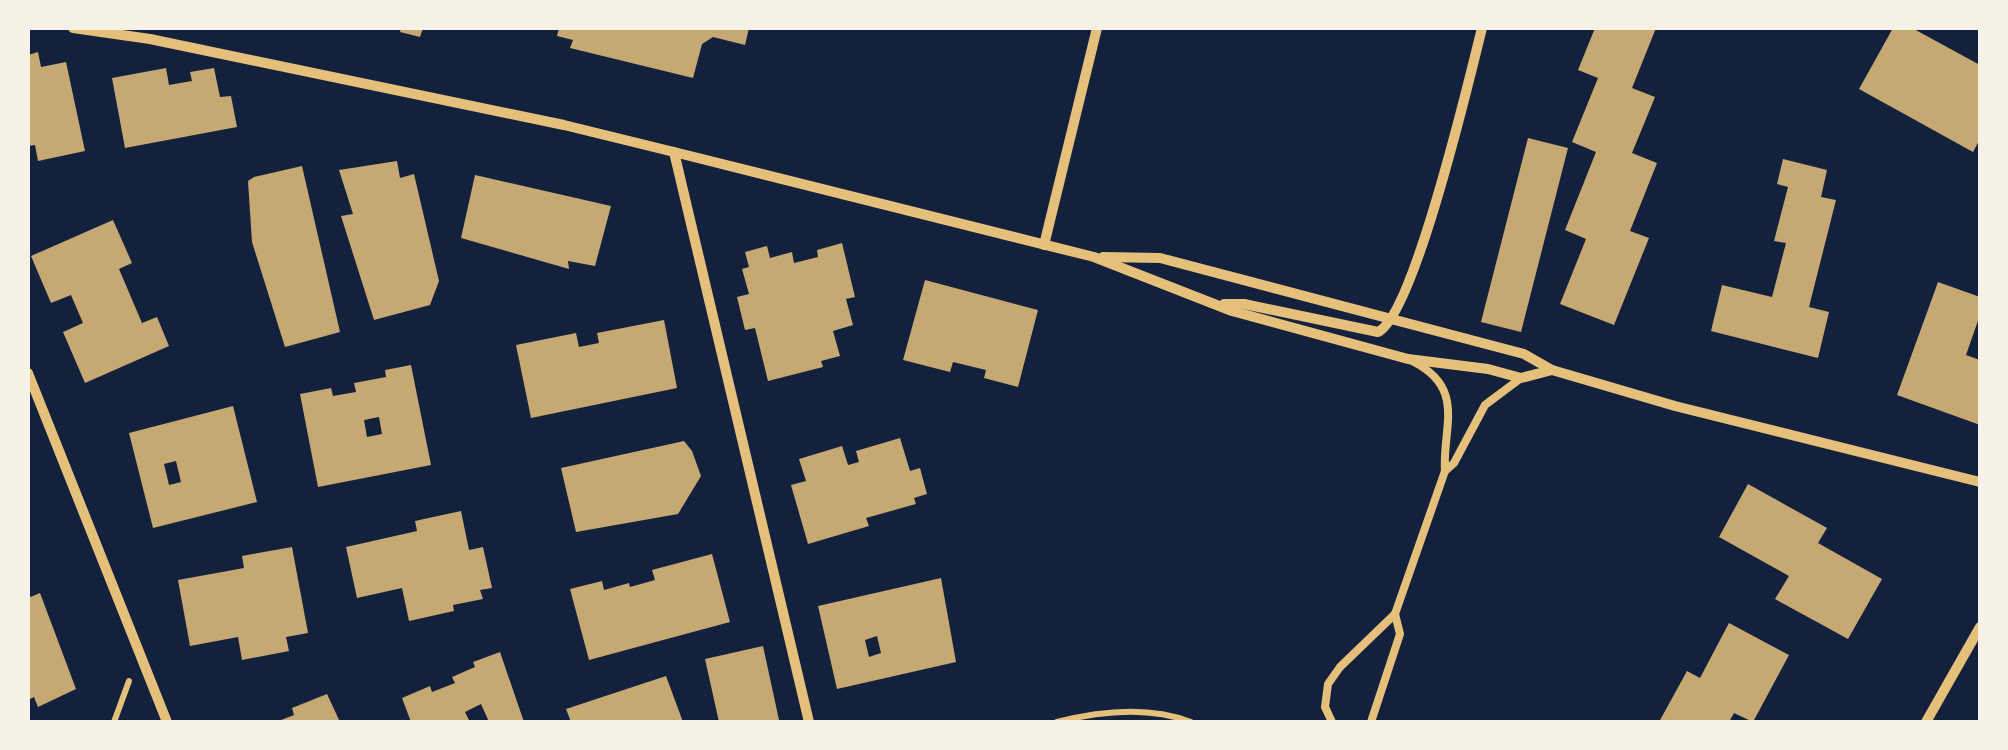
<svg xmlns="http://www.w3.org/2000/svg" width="2008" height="750" viewBox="0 0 2008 750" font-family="'Work Sans',sans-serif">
<rect width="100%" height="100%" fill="#14213d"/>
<g fill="#c6a872" fill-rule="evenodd">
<polygon points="401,28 423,28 420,37 400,32"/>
<polygon points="559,28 749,28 745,45 713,37 702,44 693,78 570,48 573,40 557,36"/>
<polygon points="1595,28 1656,28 1632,88 1655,97 1632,153 1657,163 1630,231 1649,238 1614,325 1560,304 1586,239 1565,230 1596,152 1572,142 1598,78 1578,70"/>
<polygon points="1893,28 1912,28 1980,65 1980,139 1973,152 1859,89"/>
<polygon points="38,52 41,67 66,62 85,151 38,161 35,145 28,146 28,55"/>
<polygon points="166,68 169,85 192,81 190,72 214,68 220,97 231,96 237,127 125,148 112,78"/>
<polygon points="1528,138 1568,148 1521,332 1481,322"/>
<polygon points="1783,159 1827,170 1821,197 1836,200 1809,307 1829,312 1818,358 1711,331 1722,285 1772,297 1786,243 1774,241 1788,187 1777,184"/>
<polygon points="397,161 400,178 414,174 439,281 430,305 374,320 341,216 353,214 339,170"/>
<polygon points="302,166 340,332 285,347 252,242 248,181 254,177"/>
<polygon points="475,175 611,206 595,266 568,261 569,269 461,238"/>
<polygon points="113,220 132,263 119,269 142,323 157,317 169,346 85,383 63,332 83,323 71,295 51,303 31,256"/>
<polygon points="842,243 855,297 846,299 853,325 833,331 840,356 821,361 823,367 768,381 755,328 745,330 737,297 749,294 742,269 749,267 745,252 767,246 770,258 792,252 794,263 818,257 817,250"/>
<polygon points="925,280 1038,310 1018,387 984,378 986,370 953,362 950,372 903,360"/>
<polygon points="1938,282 1980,297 1980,315 1966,355 1980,360 1980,425 1897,395"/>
<polygon points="664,320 677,388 531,418 516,345 576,333 579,347 599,343 597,333"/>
<path d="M 411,365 L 431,465 L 318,487 L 300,394 L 331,388 L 333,396 L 356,392 L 354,383 L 386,377 L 385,370 ZM 379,417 L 382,434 L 367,437 L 364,420 Z"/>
<path d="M 233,406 L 257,502 L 153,528 L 129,433 ZM 176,461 L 181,482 L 169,485 L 164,464 Z"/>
<polygon points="900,438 910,471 920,468 927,494 914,498 916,504 866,518 869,526 808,544 791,485 806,481 799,459 842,446 848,465 859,462 856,451"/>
<polygon points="684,441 692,451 701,476 678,514 576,532 561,468"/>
<polygon points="1748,484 1827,528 1818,543 1882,579 1848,639 1775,599 1789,576 1719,537"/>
<polygon points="461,511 469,550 483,547 492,588 480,590 483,599 453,605 454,611 409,621 402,588 357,598 346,547 417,531 415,521"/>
<polygon points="292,547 308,633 286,637 289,651 242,660 238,637 190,646 178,580 244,568 242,556"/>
<polygon points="712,554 730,622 589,660 570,589 602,581 604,590 629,583 630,587 655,580 652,570"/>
<path d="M 941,578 L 956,662 L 837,689 L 818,606 ZM 877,636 L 881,653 L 869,657 L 865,640 Z"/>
<polygon points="40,593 76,689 38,707 34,697 28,700 28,598"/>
<polygon points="1729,623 1789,655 1753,722 1734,713 1729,722 1659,722 1687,671 1700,678"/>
<polygon points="763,646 779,720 719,722 705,659"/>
<polygon points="500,652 524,722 489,722 481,704 465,712 470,722 411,722 402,698 430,686 432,692 455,683 452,677 475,667 473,662"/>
<polygon points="666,676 683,722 571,722 566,709"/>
<polygon points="327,694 340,722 276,722 294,715 292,708"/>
</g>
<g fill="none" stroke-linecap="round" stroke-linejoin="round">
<g stroke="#e5c07b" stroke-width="6">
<polyline points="114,722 129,681"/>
<path d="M 1057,722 C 1100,711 1149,706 1191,722"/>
</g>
<g stroke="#e5c07b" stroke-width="8">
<polyline points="1445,471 1454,463 1485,405 1521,378"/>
<path d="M 1332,722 L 1325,707 L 1328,684 L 1340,667 L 1395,614 L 1445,471 C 1442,428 1467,388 1412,361"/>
<polyline points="1371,722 1400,634 1395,614"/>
</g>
<g stroke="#e5c07b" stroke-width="10">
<polyline points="73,28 150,39 564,125 674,152 1094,257 1232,311 1408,359 1488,369 1521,378 1552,370"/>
<polyline points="674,152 809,722"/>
<polyline points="1044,245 1097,28"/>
<polyline points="1103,257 1160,258 1524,354 1552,370 1675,406 1980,482"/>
<path d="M 1224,304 L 1244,304 L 1378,332 C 1414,315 1470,76 1482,28"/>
<polyline points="28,373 167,722"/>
<polyline points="1926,722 1980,627"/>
</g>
</g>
<rect width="2008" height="750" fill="none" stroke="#f6f1e7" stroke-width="60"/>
</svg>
